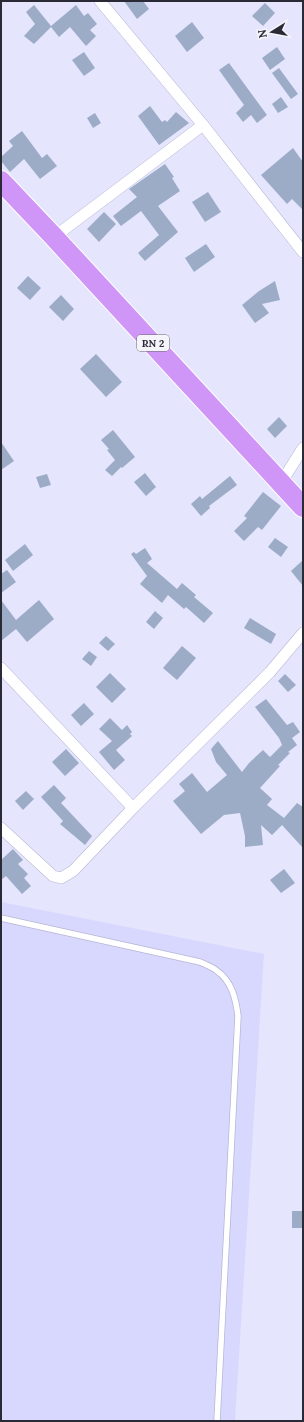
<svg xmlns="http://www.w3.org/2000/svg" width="304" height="1422" viewBox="0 0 304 1422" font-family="Lora,serif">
<rect width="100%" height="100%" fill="#e5e5fe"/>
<polygon fill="#d8d8ff" points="1,902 264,954 235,1421 1,1421"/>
<g fill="#9cacc7">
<polygon points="124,1 143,1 149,9 137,19"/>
<polygon points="265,3 275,13 263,26 252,16"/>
<polygon points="34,5 51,26 76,5 84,16 88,13 97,24 90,30 96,36 86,46 70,27 59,37 51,27 34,44 24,36 35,24 26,12"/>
<polygon points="192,22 204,38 187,52 175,36"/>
<polygon points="277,47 285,59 270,70 262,58"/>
<polygon points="84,52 95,68 84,76 72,60"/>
<polygon points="229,63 267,115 257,123 251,115 243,122 236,113 244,105 219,70"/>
<polygon points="279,68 298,94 291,99 272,73"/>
<polygon points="281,97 288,107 278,113 272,104"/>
<polygon points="150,106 162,122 165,120 167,122 176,112 189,123 159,145 138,116"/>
<polygon points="95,113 101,123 93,128 87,118"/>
<polygon points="22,131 42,158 47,154 57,166 40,179 24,159 10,172 1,161 1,157 13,146 9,141"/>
<polygon points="293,148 303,162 303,210 292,199 287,204 261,175"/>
<polygon points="165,164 174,177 172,178 180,191 158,206 178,232 145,261 138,253 159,235 141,211 121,226 113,216 137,197 129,189"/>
<polygon points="208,192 221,212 205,222 192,202"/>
<polygon points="104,212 116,224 99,242 87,229"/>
<polygon points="206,244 215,257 194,272 185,258"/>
<polygon points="28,276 41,288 30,300 17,288"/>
<polygon points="275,281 280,300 262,304 269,313 255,323 242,305 259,291"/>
<polygon points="61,295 74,309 63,321 49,307"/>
<polygon points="96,354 122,382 106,397 80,369"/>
<polygon points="279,417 287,426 275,438 267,429"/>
<polygon points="113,430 135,457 122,468 121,467 112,476 105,470 115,460 107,450 109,449 101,440"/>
<polygon points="1,442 14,461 1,470"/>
<polygon points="145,473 156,487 146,496 134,482"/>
<polygon points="47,474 51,485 40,488 36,477"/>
<polygon points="230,476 237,485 209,506 210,508 201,516 191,504 200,496 202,499"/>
<polygon points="263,492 281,506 262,530 258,527 244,541 234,531 247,518 244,516"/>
<polygon points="275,538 288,547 281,557 268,547"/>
<polygon points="25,544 33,555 13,571 5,560"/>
<polygon points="145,548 152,559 147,563 177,589 182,583 196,595 194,597 213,613 204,623 186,607 184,609 168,595 162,603 140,584 147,576 131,554 134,552 136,554"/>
<polygon points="303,560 303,586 291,571"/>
<polygon points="7,570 16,582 1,593 1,574"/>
<polygon points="1,600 16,620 39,600 54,619 27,642 16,629 1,641"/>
<polygon points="155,611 163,618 154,629 146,622"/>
<polygon points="250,618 276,634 271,644 244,628"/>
<polygon points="106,636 115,644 108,651 99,643"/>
<polygon points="182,646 196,658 177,680 163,668"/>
<polygon points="89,651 97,657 91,666 82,659"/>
<polygon points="110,673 126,689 112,703 96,687"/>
<polygon points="285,674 296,685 288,692 278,681"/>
<polygon points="266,699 287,725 293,722 300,732 292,738 297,745 288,752 290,753 278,765 280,766 260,788 272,799 267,805 284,818 297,803 303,807 303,848 282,825 272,835 261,825 263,845 245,847 245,836 240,813 224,815 201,834 173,801 185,791 179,784 192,773 207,792 227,775 216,762 211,749 218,741 242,772 249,763 263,750 270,757 282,745 279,738 255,707"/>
<polygon points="84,703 94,714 81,726 71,715"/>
<polygon points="110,718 122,730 127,725 132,732 130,734 132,736 116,750 125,760 114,770 99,752 112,741 99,729"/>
<polygon points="66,749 79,763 65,776 52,762"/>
<polygon points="54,785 66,798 61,803 92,836 85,845 60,824 63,821 41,797"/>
<polygon points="26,791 34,799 23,810 15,801"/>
<polygon points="13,849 23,860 18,864 28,874 24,878 31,886 22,894 6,876 1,880 1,860"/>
<polygon points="284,869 295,883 281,893 270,880"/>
<rect x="292" y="1211" width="11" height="17"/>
</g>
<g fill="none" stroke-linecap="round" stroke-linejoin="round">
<g stroke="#b6b6d4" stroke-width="7">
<path id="lane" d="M 1,918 L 200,962 C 206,965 213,967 217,971 C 232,981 236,1000 238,1016 L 217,1421"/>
</g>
<g stroke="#b6b6d4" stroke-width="12">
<g id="street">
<polyline points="100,1 203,125 303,252"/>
<polyline points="54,237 203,125"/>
<polyline points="281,483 303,448"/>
<polyline points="1,668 133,808"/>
<polyline points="1,828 53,876 61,878 73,871 133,808 270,672 303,633"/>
</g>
</g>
<g stroke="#fff" stroke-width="22">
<polyline id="highway" points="1,181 54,237 303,507"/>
</g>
<use href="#lane" stroke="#fff" stroke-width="5.5"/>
<use href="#street" stroke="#fff" stroke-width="11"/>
<use href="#highway" stroke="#cf95f7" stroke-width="20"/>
</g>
<g text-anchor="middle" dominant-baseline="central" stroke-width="3" stroke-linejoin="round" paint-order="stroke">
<rect fill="#f4f4fa" stroke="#676771" stroke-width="1" x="137" y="335" width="32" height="16" rx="3"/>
<g font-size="10" font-weight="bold" fill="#2a2a36">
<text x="153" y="343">RN 2</text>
</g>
</g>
<rect width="304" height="1422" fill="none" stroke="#2a2a36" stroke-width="4"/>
<g transform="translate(272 32) rotate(259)" stroke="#f4f4fa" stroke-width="3" paint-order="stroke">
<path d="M0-3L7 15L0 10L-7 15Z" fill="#2a2a36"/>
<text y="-6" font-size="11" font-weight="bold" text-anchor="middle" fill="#2a2a36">N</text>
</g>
</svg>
